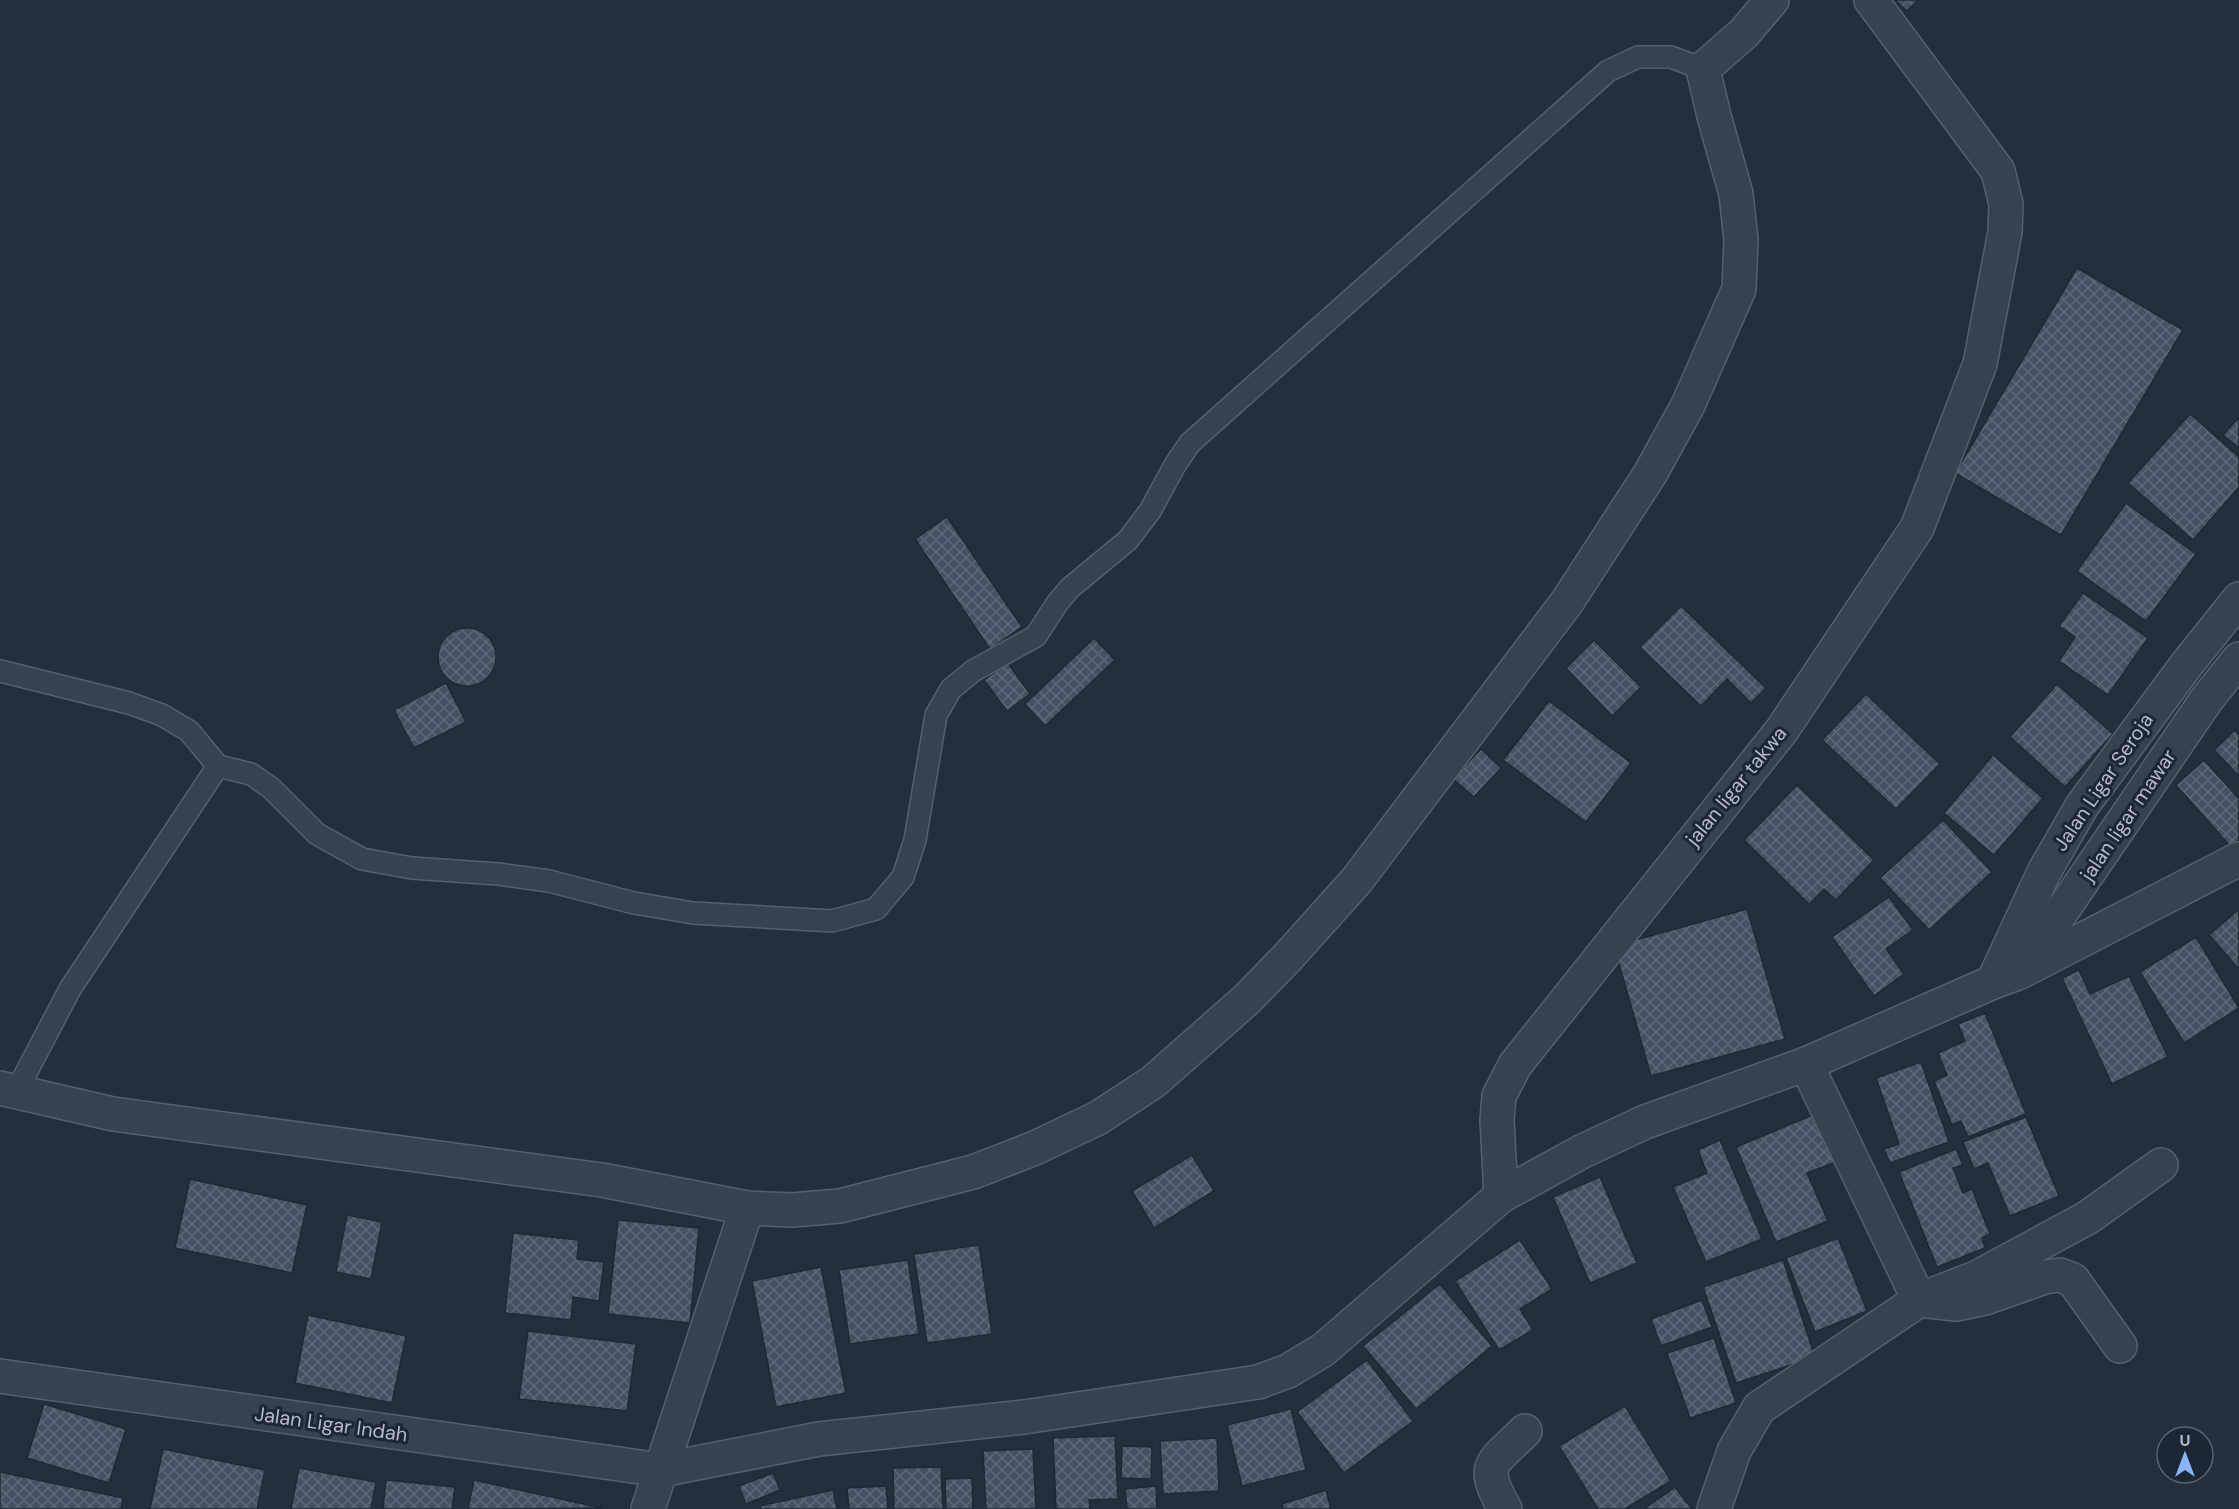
<svg xmlns="http://www.w3.org/2000/svg" width="2239" height="1509" viewBox="0 0 2239 1509" font-family="'DM Sans',sans-serif">
<defs>
<pattern id="building-cross-hatch" width="8" height="8" patternUnits="userSpaceOnUse" patternTransform="scale(1.5)"><rect width="8" height="8" fill="#455162"/><path d="M0 0l8 8M0 8l8-8" fill="none" stroke="#5d6877"/></pattern>
</defs>
<rect width="100%" height="100%" fill="#242f3e"/>
<g fill="url(#building-cross-hatch)" stroke="#1f2835" stroke-width="1.5">
<polygon points="1895,0 1918,0 1907,11"/>
<polygon points="2077,268 2183,330 2061,535 1955,473"/>
<polygon points="2190,414 2239,457 2239,487 2193,540 2128,483"/>
<polygon points="2239,417 2239,448 2223,435"/>
<polygon points="2126,503 2196,554 2146,621 2077,571"/>
<polygon points="947,517 1022,627 990,649 915,539"/>
<polygon points="2083,593 2148,638 2108,695 2059,661 2075,637 2059,626"/>
<polygon points="1681,606 1766,688 1751,703 1727,679 1701,706 1640,647"/>
<circle cx="467" cy="657" r="29"/>
<polygon points="1094,638 1115,660 1045,726 1025,704"/>
<polygon points="1594,640 1641,687 1612,716 1566,668"/>
<polygon points="1008,663 1030,694 1007,711 984,680"/>
<polygon points="446,683 466,722 414,748 394,710"/>
<polygon points="2057,684 2113,734 2065,787 2010,737"/>
<polygon points="1866,694 1940,764 1896,809 1822,740"/>
<polygon points="1549,701 1631,763 1586,822 1503,760"/>
<polygon points="2235,730 2239,735 2239,776 2214,750"/>
<polygon points="1481,749 1501,768 1474,797 1453,779"/>
<polygon points="1993,755 2043,798 1994,855 1944,813"/>
<polygon points="2204,760 2239,799 2239,840 2231,847 2176,785"/>
<polygon points="1797,785 1874,860 1836,900 1824,889 1809,904 1744,840"/>
<polygon points="1943,820 1992,872 1929,930 1880,878"/>
<polygon points="1889,897 1913,930 1886,949 1904,974 1874,996 1832,937"/>
<polygon points="1747,909 1785,1039 1651,1076 1614,946"/>
<polygon points="2239,909 2239,969 2209,935"/>
<polygon points="2196,937 2239,1008 2184,1043 2140,972"/>
<polygon points="2079,970 2090,994 2129,976 2168,1057 2112,1084 2062,978"/>
<polygon points="1985,1013 2026,1114 1968,1137 1961,1121 1952,1125 1934,1081 1947,1075 1938,1053 1965,1041 1958,1024"/>
<polygon points="1921,1062 1949,1142 1890,1163 1884,1149 1899,1144 1876,1078"/>
<polygon points="1815,1114 1836,1162 1807,1173 1828,1221 1776,1242 1736,1147"/>
<polygon points="2026,1117 2059,1196 2010,1216 1988,1163 1974,1169 1963,1142"/>
<polygon points="1720,1140 1762,1239 1706,1262 1673,1187 1707,1173 1698,1150"/>
<polygon points="1956,1149 1963,1165 1953,1168 1963,1193 1972,1189 1990,1234 1982,1238 1985,1248 1937,1267 1899,1172"/>
<polygon points="1192,1155 1214,1191 1154,1228 1132,1191"/>
<polygon points="1600,1177 1637,1263 1590,1283 1553,1197"/>
<polygon points="190,1179 307,1205 292,1273 175,1248"/>
<polygon points="347,1215 382,1222 371,1279 336,1272"/>
<polygon points="618,1220 699,1228 690,1323 608,1314"/>
<polygon points="513,1233 579,1240 577,1259 604,1262 599,1301 573,1297 571,1320 505,1313"/>
<polygon points="1838,1238 1867,1311 1815,1332 1786,1258"/>
<polygon points="1520,1240 1552,1289 1520,1309 1533,1330 1499,1350 1455,1281"/>
<polygon points="979,1245 992,1334 927,1343 914,1254"/>
<polygon points="908,1260 919,1334 850,1344 839,1270"/>
<polygon points="1783,1260 1815,1357 1736,1383 1703,1287"/>
<polygon points="821,1267 846,1393 776,1407 752,1281"/>
<polygon points="1440,1284 1492,1346 1416,1409 1363,1346"/>
<polygon points="1702,1300 1712,1327 1661,1346 1651,1319"/>
<polygon points="308,1315 406,1336 392,1403 295,1383"/>
<polygon points="528,1331 636,1344 627,1411 519,1399"/>
<polygon points="1714,1338 1736,1403 1690,1418 1667,1353"/>
<polygon points="1367,1360 1413,1421 1344,1473 1297,1412"/>
<polygon points="44,1404 126,1429 109,1483 27,1458"/>
<polygon points="1625,1406 1671,1481 1625,1509 1598,1509 1559,1446"/>
<polygon points="1291,1409 1306,1470 1242,1486 1227,1425"/>
<polygon points="1115,1436 1118,1499 1089,1500 1090,1509 1056,1509 1053,1438"/>
<polygon points="1217,1438 1219,1491 1163,1494 1160,1441"/>
<polygon points="1122,1446 1152,1447 1151,1479 1121,1478"/>
<polygon points="163,1449 265,1470 257,1509 150,1509"/>
<polygon points="1033,1449 1036,1509 986,1509 983,1451"/>
<polygon points="941,1467 943,1509 894,1509 893,1468"/>
<polygon points="299,1468 376,1482 371,1509 291,1509"/>
<polygon points="0,1472 123,1498 121,1509 0,1509"/>
<polygon points="773,1473 780,1490 746,1504 739,1486"/>
<polygon points="972,1478 973,1509 946,1509 945,1479"/>
<polygon points="386,1480 455,1487 452,1509 383,1509"/>
<polygon points="474,1480 602,1508 468,1509"/>
<polygon points="886,1486 888,1509 849,1509 847,1488"/>
<polygon points="1156,1486 1157,1509 1127,1509 1125,1489"/>
<polygon points="1675,1487 1692,1509 1644,1509"/>
<polygon points="833,1490 837,1509 761,1509 760,1506"/>
<polygon points="1326,1490 1331,1509 1283,1509 1282,1504"/>
</g>
<g fill="none" stroke-linecap="round" stroke-linejoin="round">
<g stroke="#565f6c" stroke-width="24">
<g id="service">
<polyline points="0,671 129,703 162,715 189,731 218,766 70,989 16,1092"/>
<polyline points="218,766 251,774 271,788 317,834 362,859 412,868 498,874 549,881 634,903 693,913 832,921 876,909 903,877 915,840 936,715 951,689 973,671 1036,636 1058,602 1070,588 1128,540 1150,511 1175,465 1190,443 1608,71 1638,57 1671,57 1703,69"/>
</g>
</g>
<g stroke="#565f6c" stroke-width="36">
<g id="minor">
<polyline points="2023,968 2207,699 2239,659"/>
<polyline points="1993,982 2044,872 2082,806 2187,664 2239,599"/>
<polyline points="1806,1064 1919,1300 1956,1304 1985,1298 2045,1277 2060,1275 2073,1280 2120,1346"/>
<polyline points="0,1088 113,1114 602,1180 747,1208 792,1210 840,1206 973,1172 1035,1148 1098,1118 1153,1082 1246,1000 1287,958 1357,880 1567,602 1650,474 1688,405 1739,289 1741,240 1736,194 1714,116 1703,69 1744,33 1772,0"/>
<polyline points="1501,1196 1497,1120 1499,1096 1515,1065 1782,730 1917,528 1980,364 2005,232 2006,204 1998,171 1871,0"/>
<polyline points="0,1376 661,1470 819,1439 1024,1417 1258,1382 1288,1371 1323,1350 1501,1196 1583,1151 1645,1122 1806,1064 1993,982 2020,972 2239,859"/>
<polyline points="648,1509 747,1208"/>
<path d="M 1505,1509 C 1479,1463 1492,1464 1525,1431"/>
<polyline points="1714,1509 1734,1451 1759,1408 1919,1300 1976,1278 2087,1218 2161,1165"/>
</g>
</g>
<use href="#service" stroke="#38414e" stroke-width="21"/>
<use href="#minor" stroke="#38414e" stroke-width="33"/>
</g>
<g text-anchor="middle" dominant-baseline="central" stroke-width="6" stroke-linejoin="round" paint-order="stroke">
<g font-size="20" fill="#b4bcc9" stroke="#1d2633">
<text transform="translate(2103 782) rotate(-56)">Jalan Ligar Seroja</text>
<text transform="translate(1736 786) rotate(-51)">jalan ligar takwa</text>
<text transform="translate(2128 815) rotate(-56)">jalan ligar mawar</text>
<text transform="translate(331 1424) rotate(8)">Jalan Ligar Indah</text>
</g>
</g>
<g transform="translate(2185 1455)"><circle r="28" fill="#1d2633" stroke="#59626f" stroke-width="1.5"/>
<path d="M0-4.5L10 22L0 15L-10 22Z" fill="#8ab4f8"/>
<text y="-9" font-size="16" font-weight="bold" text-anchor="middle" fill="#b4bcc9">U</text>
</g>
</svg>
